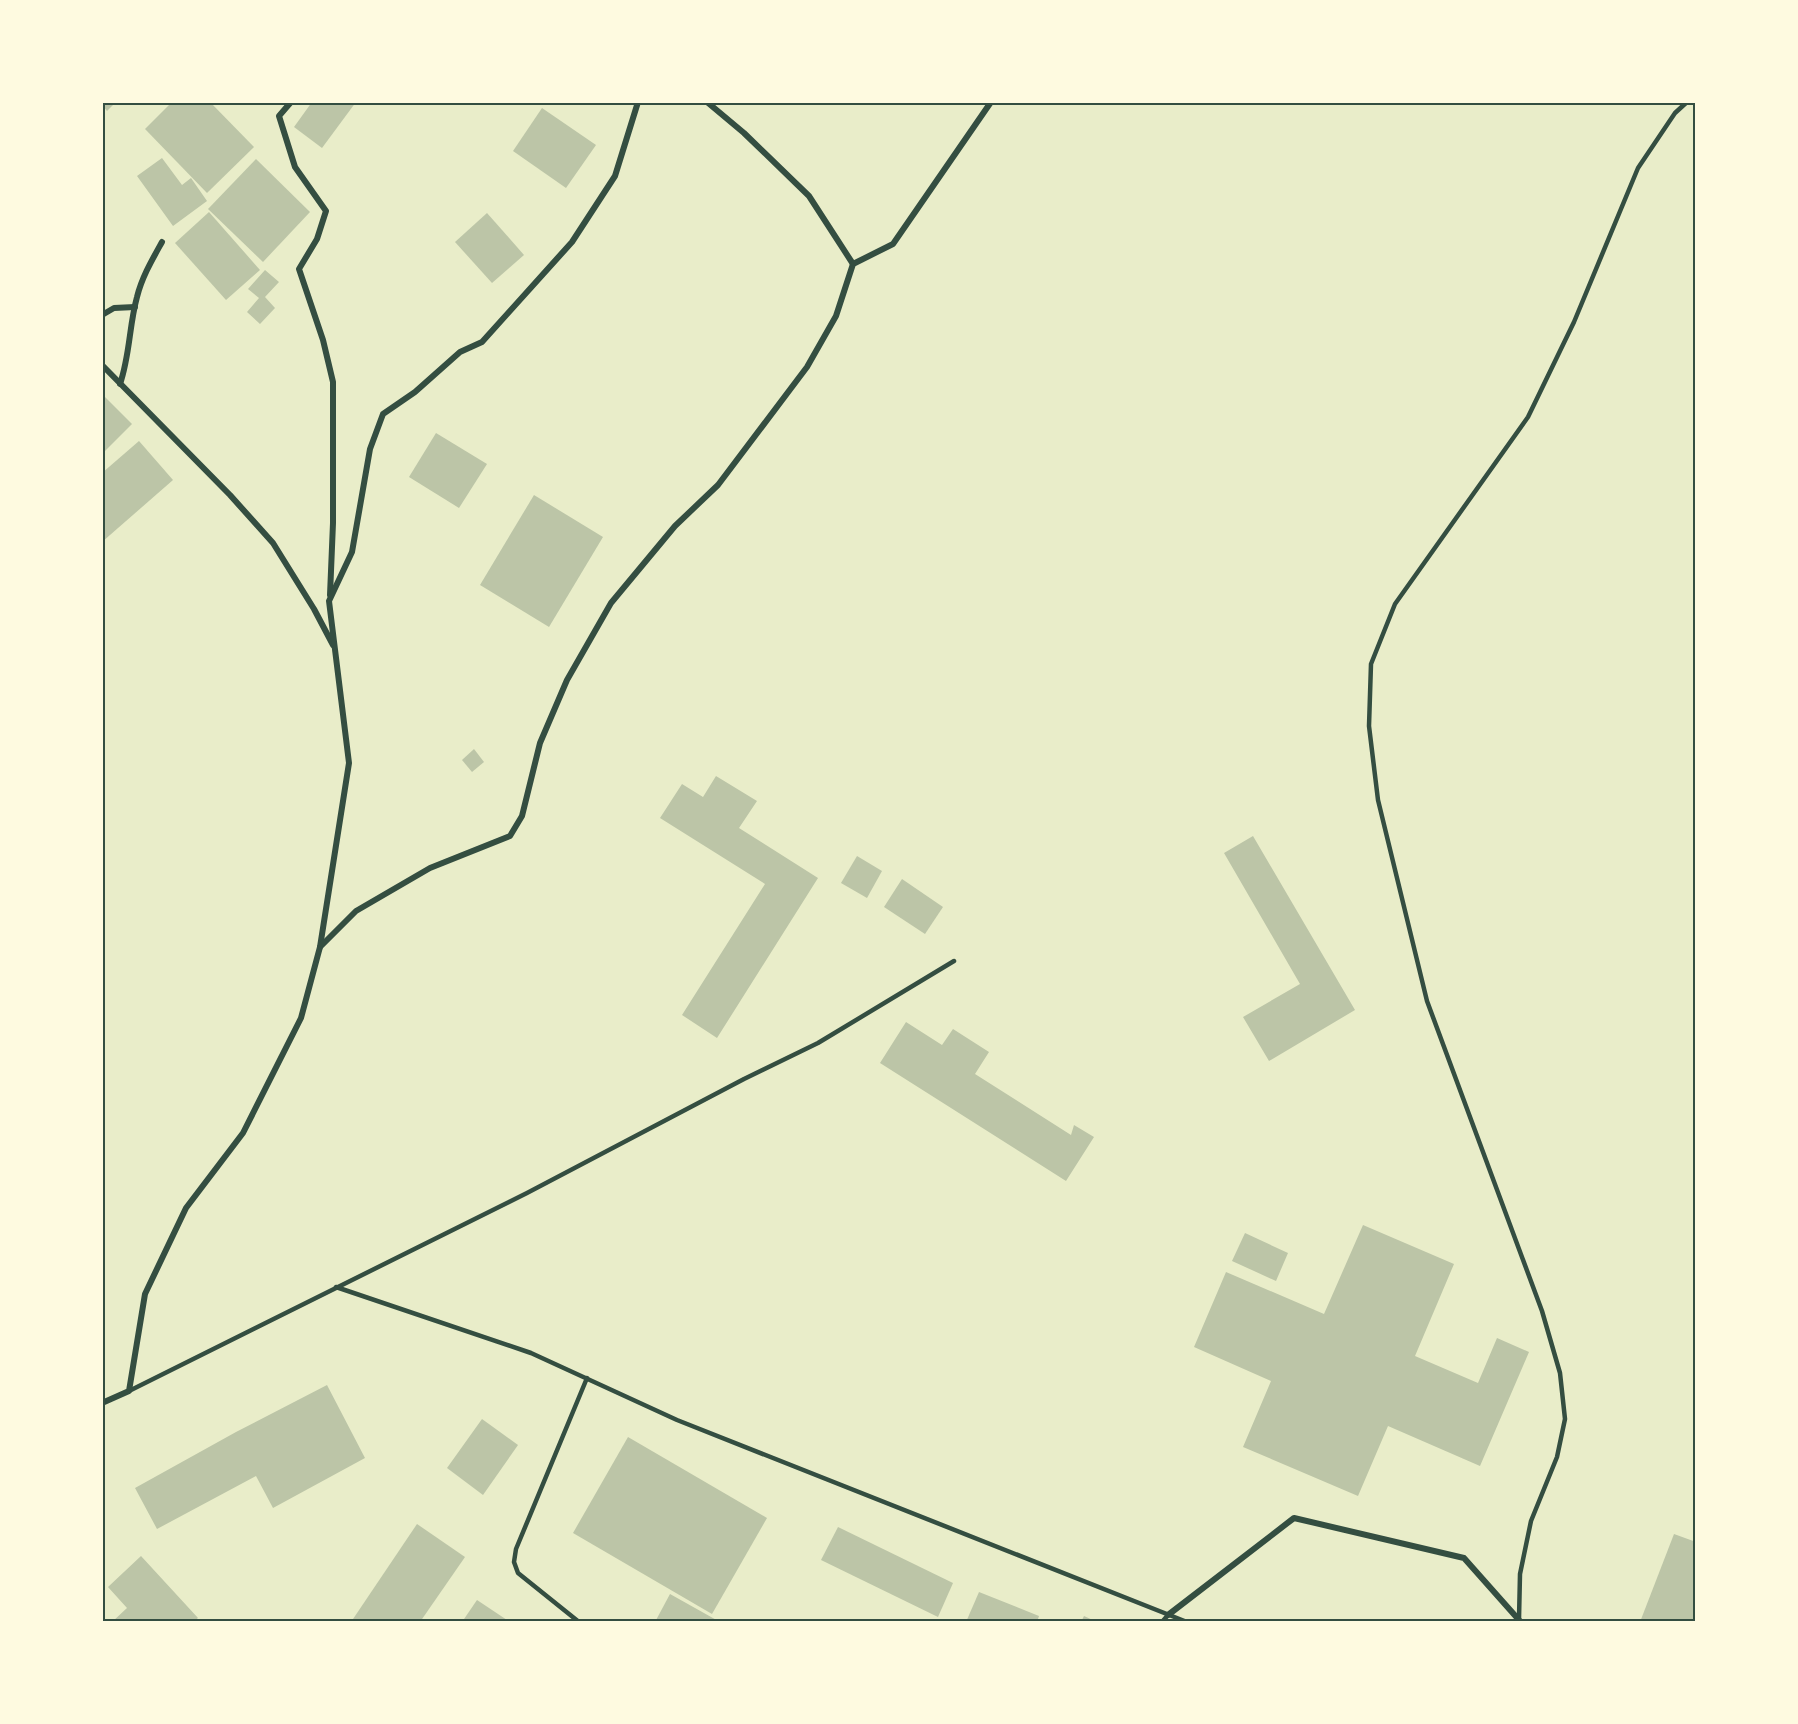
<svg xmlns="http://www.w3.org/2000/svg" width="1798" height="1724" viewBox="0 0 1798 1724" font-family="Quicksand,sans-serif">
<rect width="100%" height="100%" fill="#e9edc9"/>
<g fill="#bcc5a7">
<polygon points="102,102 116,102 107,111 102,105"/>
<polygon points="172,102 210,102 254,147 207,193 145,129"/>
<polygon points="312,102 356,102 322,148 294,127"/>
<polygon points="542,108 596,145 566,188 513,151"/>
<polygon points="162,158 182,185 191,178 207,201 173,226 137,176"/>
<polygon points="256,159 310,212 263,262 208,209"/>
<polygon points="209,212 260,270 226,300 175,243"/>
<polygon points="487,213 524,255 492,283 455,242"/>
<polygon points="265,270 279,282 265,297 275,308 260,324 247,312 259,298 248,289"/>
<polygon points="102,394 132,424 102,454"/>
<polygon points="436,433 487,464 459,508 409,477"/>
<polygon points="139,441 173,480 102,542 102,473"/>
<polygon points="534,495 603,537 549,627 480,585"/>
<polygon points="474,749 484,762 472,772 462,760"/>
<polygon points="716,776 757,801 739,828 818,878 717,1038 682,1015 765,884 660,818 682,784 703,797"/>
<polygon points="1253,836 1355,1010 1269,1061 1243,1017 1300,984 1224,853"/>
<polygon points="857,856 882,871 867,898 841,883"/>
<polygon points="902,879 943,907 925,934 884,907"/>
<polygon points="906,1022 942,1045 953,1029 989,1052 975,1074 1071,1135 1074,1125 1094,1137 1066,1181 880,1063"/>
<polygon points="1363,1225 1454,1264 1415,1356 1478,1383 1497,1338 1529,1352 1480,1466 1388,1426 1358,1496 1243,1447 1271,1381 1194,1347 1226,1272 1324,1314"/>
<polygon points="1245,1233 1288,1253 1276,1281 1232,1261"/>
<polygon points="327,1385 365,1458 273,1508 256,1476 157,1529 135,1488 236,1432"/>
<polygon points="482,1419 518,1445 483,1495 447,1468"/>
<polygon points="628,1437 767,1518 712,1614 573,1533"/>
<polygon points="417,1524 465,1557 420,1622 351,1622"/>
<polygon points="838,1527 953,1583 938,1617 821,1560"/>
<polygon points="1674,1534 1696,1542 1696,1622 1640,1622"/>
<polygon points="141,1556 198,1618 193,1622 112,1622 127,1608 108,1587"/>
<polygon points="979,1592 1039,1616 1037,1622 966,1622"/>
<polygon points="670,1594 720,1622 655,1622"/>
<polygon points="477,1600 510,1622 462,1622"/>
<polygon points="1084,1616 1097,1622 1081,1622"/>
</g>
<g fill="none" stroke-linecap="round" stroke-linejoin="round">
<g stroke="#344e41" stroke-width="4.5">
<polyline points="336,1287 531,1353 677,1420 1187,1622"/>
<polyline points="129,1391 527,1193 744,1079 818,1043 954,961"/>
<polyline points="1519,1619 1520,1574 1531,1521 1557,1457 1565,1419 1560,1373 1542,1311 1427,1001 1378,800 1369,726 1371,664 1395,604 1528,417 1574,322 1638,168 1675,113 1687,102"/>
<polyline points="579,1622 518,1573 514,1562 516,1549 587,1378"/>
<polyline points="1162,1622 1168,1615"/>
</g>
<g stroke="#344e41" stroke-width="6">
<polyline points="291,102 279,116 295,167 326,211 317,239 299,269 323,340 333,382 333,523 330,595"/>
<polyline points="707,102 744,133 809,196 853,264"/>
<polyline points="102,315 114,308 135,307"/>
<polyline points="102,365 230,495 273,543 314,609 333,645"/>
<path d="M 120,384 C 130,355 129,326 137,297 C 142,277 152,260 162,242"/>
<polyline points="320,947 349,763 329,601 352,552 370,449 383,414 415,392 460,352 482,342 572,242 615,176 638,102"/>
<polyline points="102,1403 129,1391 145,1294 186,1208 243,1133 301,1018 320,947 356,911 430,868 510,836 522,816 540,743 567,680 611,603 675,526 718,485 807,367 836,316 853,264 893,244 991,102"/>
<polyline points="1168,1615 1294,1518 1464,1558 1519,1620"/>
</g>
</g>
<rect width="1798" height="1724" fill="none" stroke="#fefae0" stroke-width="207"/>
<rect x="104" y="104" width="1590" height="1516" fill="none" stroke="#344e41" stroke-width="2"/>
</svg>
